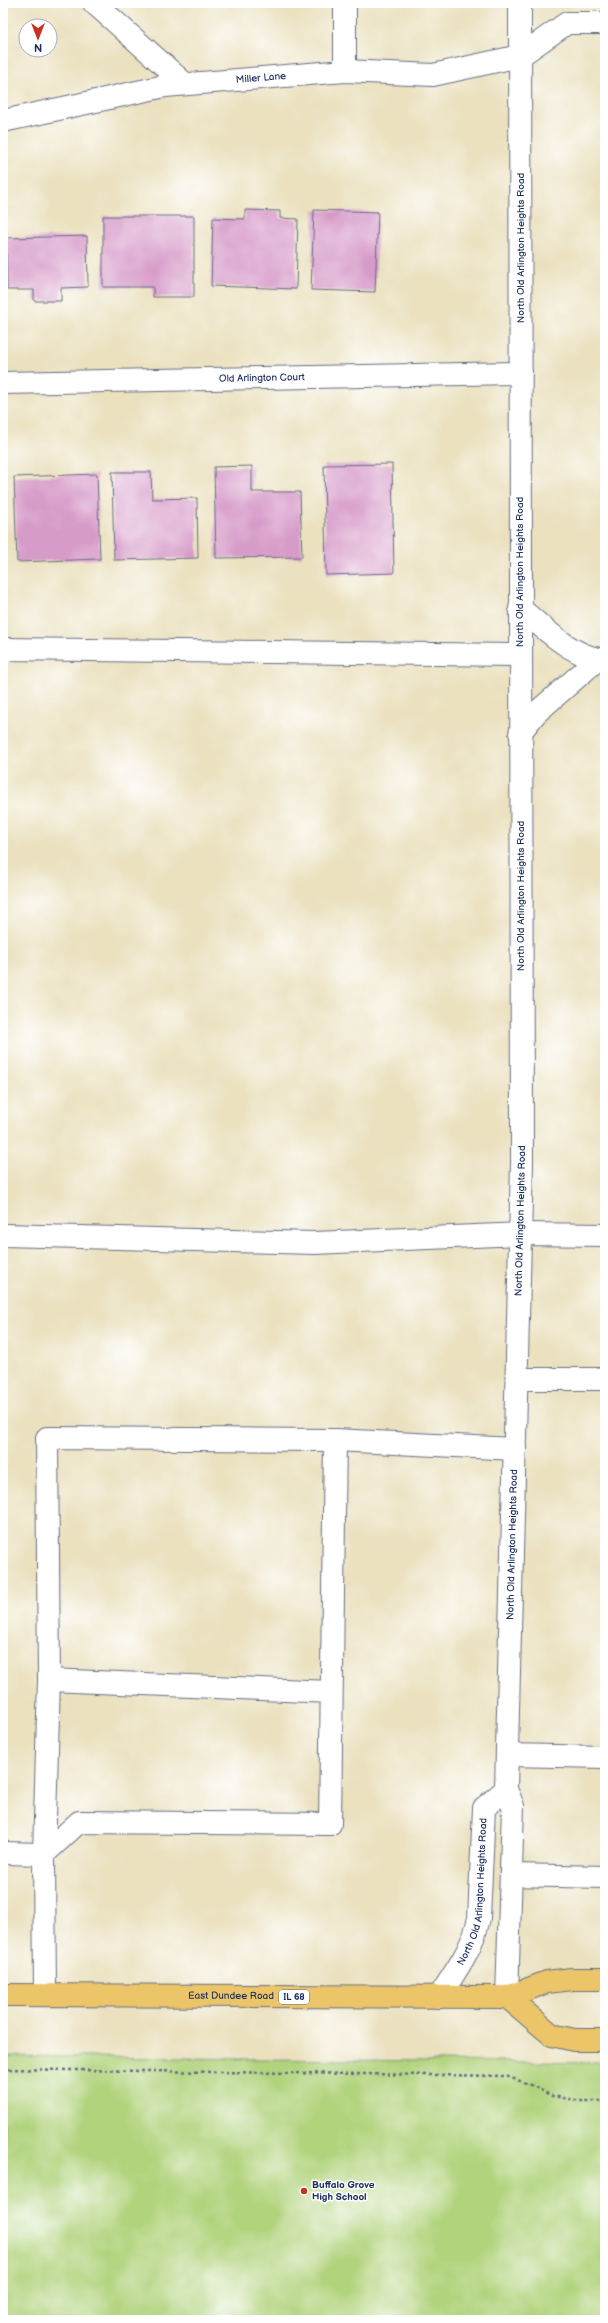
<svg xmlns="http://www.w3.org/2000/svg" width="608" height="2323" viewBox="0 0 608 2323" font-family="'Balsamiq Sans',sans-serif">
<rect width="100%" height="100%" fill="#fff"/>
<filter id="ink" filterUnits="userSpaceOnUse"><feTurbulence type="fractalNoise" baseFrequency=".025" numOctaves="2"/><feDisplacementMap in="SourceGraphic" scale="8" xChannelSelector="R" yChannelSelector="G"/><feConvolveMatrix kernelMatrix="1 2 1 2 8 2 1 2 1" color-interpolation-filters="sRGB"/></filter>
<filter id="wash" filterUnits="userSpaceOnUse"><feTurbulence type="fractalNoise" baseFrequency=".012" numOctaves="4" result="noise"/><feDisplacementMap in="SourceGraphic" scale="16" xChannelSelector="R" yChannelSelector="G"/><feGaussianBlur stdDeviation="0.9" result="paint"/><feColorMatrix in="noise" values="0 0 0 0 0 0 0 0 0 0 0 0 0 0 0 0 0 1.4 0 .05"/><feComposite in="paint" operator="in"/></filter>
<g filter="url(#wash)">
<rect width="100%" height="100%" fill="#ebe1bf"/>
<polygon fill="#b1d37b" stroke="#66816c" points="3,2056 605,2063 605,2320 3,2320"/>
<g id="blocks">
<g fill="#d79bc9">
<polygon points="245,210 280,211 280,218 298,219 296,289 211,286 213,218 245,219"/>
<polygon points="314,210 378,212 375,292 311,290"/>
<polygon points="103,216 194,216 194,297 153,297 153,287 103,287"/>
<polygon points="87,236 88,287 61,288 61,301 34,301 34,290 7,290 6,238"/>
<polygon points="392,464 394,573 326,575 324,465"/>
<polygon points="252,466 252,492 300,492 302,557 216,558 214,467"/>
<polygon points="112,472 151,472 152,499 197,498 198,558 114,560"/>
<polygon points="97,474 100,559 17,562 14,477"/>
</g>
</g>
</g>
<g filter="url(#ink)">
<use href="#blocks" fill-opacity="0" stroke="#646d80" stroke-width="1"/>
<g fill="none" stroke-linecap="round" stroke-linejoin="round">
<g stroke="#646d80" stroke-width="24">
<g id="minor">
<polyline points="94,3 185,84"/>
<polyline points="345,71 345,3"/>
<path id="s1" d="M 3,121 L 165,86 L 345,71 L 433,75 L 520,56 L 567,23 L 605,23"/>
<path id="s2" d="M 3,383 L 521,373"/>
<path d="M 520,608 C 541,626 576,660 605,659"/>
<polyline points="3,649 520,655"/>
<polyline points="520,733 536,713 598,659"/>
<polyline points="3,1235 314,1243 521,1234 605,1235"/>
<polyline points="517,1379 605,1379"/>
<polyline points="335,1440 515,1449"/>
<polyline points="49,1680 331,1692"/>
<polyline points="507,1755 605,1757"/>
<polyline points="3,1853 44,1854 79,1822 330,1824 335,1440 47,1438 49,1680 44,1854 45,1995"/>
<polyline points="511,1875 605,1877"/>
<path id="s3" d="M 439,1997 C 455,1972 473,1948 479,1918 L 484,1808 L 506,1789"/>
<path id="s4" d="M 507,1997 L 513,1806 L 506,1789 L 522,1162 L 520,3"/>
</g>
</g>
<g stroke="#646d80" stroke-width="24">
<g id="major">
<path id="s5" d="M 3,1995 L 507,1997 L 547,1982 L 572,1979 L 605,1979"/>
<polyline points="507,1997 552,2035 574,2040 605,2040"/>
</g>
</g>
<polyline stroke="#646d80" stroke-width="2.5" stroke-dasharray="3 3" stroke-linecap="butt" points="3,2069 506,2076 531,2085 552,2096 582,2101 605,2101"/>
<use href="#minor" stroke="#fff" stroke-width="22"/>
<use href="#major" stroke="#edc569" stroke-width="22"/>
</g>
</g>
<circle fill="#c8321e" stroke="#fff" stroke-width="1.5" cx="304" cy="2191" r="4"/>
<g text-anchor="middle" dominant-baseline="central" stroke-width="3" stroke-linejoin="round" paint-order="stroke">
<rect fill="#fff" stroke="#5f6d8e" stroke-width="1" x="279" y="1990" width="30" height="14" rx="3"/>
<g font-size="9" font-weight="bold" fill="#1b2f5e">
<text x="294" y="1997">IL 68</text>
</g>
<g font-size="10" fill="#1b2f5e" stroke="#fff">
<text stroke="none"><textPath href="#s1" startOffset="262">Miller Lane</textPath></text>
<text transform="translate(521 248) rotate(-90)">North Old Arlington Heights Road</text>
<text stroke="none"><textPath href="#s2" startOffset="259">Old Arlington Court</textPath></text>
<text transform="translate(520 572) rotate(-90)">North Old Arlington Heights Road</text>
<text transform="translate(521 896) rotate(-90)">North Old Arlington Heights Road</text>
<text stroke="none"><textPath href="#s4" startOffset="778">North Old Arlington Heights Road</textPath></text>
<text stroke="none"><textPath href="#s4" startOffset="454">North Old Arlington Heights Road</textPath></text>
<text stroke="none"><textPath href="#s3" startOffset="114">North Old Arlington Heights Road</textPath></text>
<text stroke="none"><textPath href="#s5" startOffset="228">East Dundee Road</textPath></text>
</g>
<g font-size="10" font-weight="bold" fill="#1b2f5e" stroke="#fff" text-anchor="start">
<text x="312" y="2185">Buffalo Grove<tspan x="312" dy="12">High School</tspan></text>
</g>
</g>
<rect width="608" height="2323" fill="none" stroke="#fff" stroke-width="16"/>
<g transform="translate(38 38) rotate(180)"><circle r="19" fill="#ffffff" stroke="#a4acbf"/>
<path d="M0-3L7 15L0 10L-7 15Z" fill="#c8321e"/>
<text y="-6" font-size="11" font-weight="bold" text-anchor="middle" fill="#1b2f5e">N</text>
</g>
</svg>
